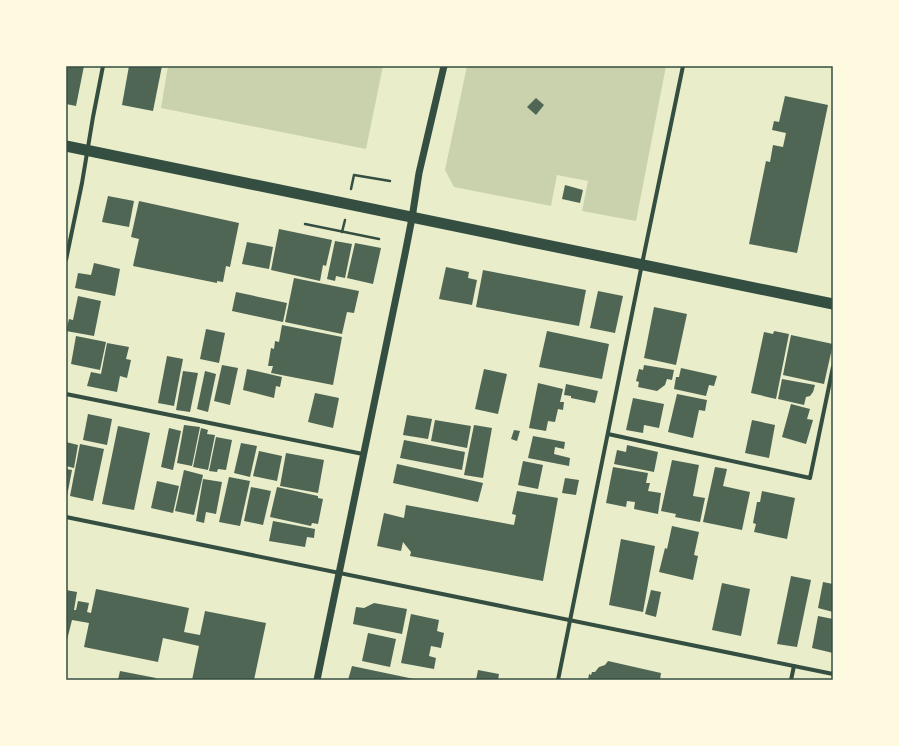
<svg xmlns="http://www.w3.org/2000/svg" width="899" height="746" viewBox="0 0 899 746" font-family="Lato,sans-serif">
<rect width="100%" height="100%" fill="#e9edc9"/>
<g fill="#cad2ad">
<polygon points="168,66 383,66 366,149 161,108"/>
<polygon points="467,66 666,66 636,221 582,211 588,181 557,175 551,206 454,187 445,170"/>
</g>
<g fill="#4f6655">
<polygon points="66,66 84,66 76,106 66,104"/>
<polygon points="129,66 162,66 153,111 122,105"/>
<polygon points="785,96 828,105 797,253 749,244 766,161 770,162 773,145 783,147 786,133 772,130 774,121 779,122"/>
<polygon points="536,98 544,105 536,115 527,107"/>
<polygon points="565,185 583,190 580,203 562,199"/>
<polygon points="108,196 134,201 129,227 102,222"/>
<polygon points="139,201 239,223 230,267 226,266 223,282 217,281 217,283 133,266 139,239 131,237"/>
<polygon points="279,229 332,240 326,266 323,265 320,281 271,270"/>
<polygon points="335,241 352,244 345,278 336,276 335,281 327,279"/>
<polygon points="247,242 273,247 269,269 242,264"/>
<polygon points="355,243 381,248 373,284 347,278"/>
<polygon points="94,263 120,269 115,296 75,288 78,273 91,275"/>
<polygon points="446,267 469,272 468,278 477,280 472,305 439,299"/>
<polygon points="483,270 586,290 579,326 476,307"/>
<polygon points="294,278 359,291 354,313 347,312 342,334 285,322"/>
<polygon points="598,291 623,296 615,333 590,328"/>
<polygon points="236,292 287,303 283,322 232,311"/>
<polygon points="78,296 101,301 94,336 66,331 69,319 73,320"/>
<polygon points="654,307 687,314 676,365 644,358"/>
<polygon points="282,325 342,337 333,385 271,373 273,366 268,366 271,348 274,349 275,341 279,342"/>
<polygon points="206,329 225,333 219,363 200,359"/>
<polygon points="547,331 609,344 602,379 539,367"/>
<polygon points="774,331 789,334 776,399 751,393 764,332 773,334"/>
<polygon points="791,335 833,344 824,384 783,375"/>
<polygon points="76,336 106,342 100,370 71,364"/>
<polygon points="107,343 129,347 126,359 131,360 127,378 120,376 117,392 87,386 91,372 101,374"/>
<polygon points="167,356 183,359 174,406 158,403"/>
<polygon points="222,365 238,368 230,405 214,401"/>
<polygon points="644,365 674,370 672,380 667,379 665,385 657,391 638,387 639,382 636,381 639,369 643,370"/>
<polygon points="681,368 717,376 714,386 709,385 706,396 674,389 676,377 679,377"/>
<polygon points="247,369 282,377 280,387 276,386 274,398 243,390"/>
<polygon points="484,369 507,374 498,414 475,409"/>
<polygon points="183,371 198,373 190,412 176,410"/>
<polygon points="205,371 216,374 208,412 197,409"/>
<polygon points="782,379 815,385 813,392 810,396 806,397 804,405 778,399"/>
<polygon points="538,383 563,389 560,402 564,402 563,410 558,409 555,422 548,421 546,431 529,428"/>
<polygon points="566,384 598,391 595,403 571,398 571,396 564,395"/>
<polygon points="315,393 339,398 333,428 308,422"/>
<polygon points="677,394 707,400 705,411 699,410 693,438 668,432"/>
<polygon points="633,398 664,404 659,428 644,425 643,433 626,430"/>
<polygon points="791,404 810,409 807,419 813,420 806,444 782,437"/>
<polygon points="88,414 112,419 107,445 83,440"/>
<polygon points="407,415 432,419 428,439 403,435"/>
<polygon points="435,420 471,426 467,448 431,441"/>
<polygon points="752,420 775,425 769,458 745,453"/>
<polygon points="184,425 200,427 192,466 177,463"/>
<polygon points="474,425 492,428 483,478 464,475"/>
<polygon points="118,426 150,433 134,510 102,504"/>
<polygon points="169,428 181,431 173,470 161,467"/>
<polygon points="201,428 208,430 207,434 215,435 208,470 193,467"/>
<polygon points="514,430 520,431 517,441 511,439"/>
<polygon points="533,436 565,442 564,449 555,447 554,454 570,458 569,466 528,458"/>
<polygon points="216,437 232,440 226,470 218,469 217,472 209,471"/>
<polygon points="404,440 465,452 462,470 400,458"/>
<polygon points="66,442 78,445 74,468 66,466"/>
<polygon points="241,443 257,446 250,477 234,473"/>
<polygon points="80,444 104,449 93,501 70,496"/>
<polygon points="627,445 658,452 654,472 614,464 617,450 626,452"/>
<polygon points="259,451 282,456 277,481 253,476"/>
<polygon points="286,453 324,460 318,493 280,486"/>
<polygon points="672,460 699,465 693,496 705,498 700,522 675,517 676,514 661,511"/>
<polygon points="523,461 543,465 538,489 518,485"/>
<polygon points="397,464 483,483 478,502 393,483"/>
<polygon points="613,467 648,473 646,483 650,483 648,491 661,493 658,514 634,509 635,502 627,501 626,507 606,503"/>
<polygon points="715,467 727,469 723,486 750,492 742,530 703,522"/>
<polygon points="66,469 72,470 67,496 66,496"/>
<polygon points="184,470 203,475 194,515 175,511"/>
<polygon points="229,477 250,481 240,526 219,522"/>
<polygon points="565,478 579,480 576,495 562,493"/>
<polygon points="203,479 222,482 216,514 206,512 204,523 196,521"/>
<polygon points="157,481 179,486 173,513 151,508"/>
<polygon points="251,487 271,491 263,525 244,521"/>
<polygon points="277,487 318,496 318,498 323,499 318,524 312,523 311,526 270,517"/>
<polygon points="517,491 558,498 543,581 410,556 411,552 403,542 401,551 377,546 384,513 404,518 406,505 514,525 516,515 512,514"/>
<polygon points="762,491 795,498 787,539 754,532 756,524 753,523 757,502 760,502"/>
<polygon points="273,521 315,529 314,538 307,537 305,547 269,541"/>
<polygon points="672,526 699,532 694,555 698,556 693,580 659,572 665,548 667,549"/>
<polygon points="621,539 655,546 643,612 609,605"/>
<polygon points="791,576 811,580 797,647 777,644"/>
<polygon points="823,582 833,584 833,612 818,608"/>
<polygon points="722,583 750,589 741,636 712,630"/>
<polygon points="96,589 189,608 184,632 200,635 205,611 266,623 254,680 192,680 199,646 163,638 158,662 84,647 89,623 72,620 66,644 66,590 77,592 74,610 76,610 78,601 89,603 87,612 91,613"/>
<polygon points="651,590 661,592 656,617 645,614"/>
<polygon points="374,603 407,609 402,634 353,624 356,607 364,608"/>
<polygon points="411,614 439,620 437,631 444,633 441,648 431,646 429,656 436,658 434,669 401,663"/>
<polygon points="818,616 833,619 833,653 812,648"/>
<polygon points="368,633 396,639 390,667 362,661"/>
<polygon points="608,661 661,673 660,680 588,680 589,674 591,675 592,672 595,672 599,667 605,665"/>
<polygon points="352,666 414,679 414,680 348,680"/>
<polygon points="478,670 499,674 498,680 476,680"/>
<polygon points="120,671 156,678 155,680 118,680"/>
</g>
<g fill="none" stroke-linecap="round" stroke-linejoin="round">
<g stroke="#344e41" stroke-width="2.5">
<polyline points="351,189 354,175 390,181"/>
<polyline points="305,224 379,239"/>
<polyline points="342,232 345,220"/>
</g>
<g stroke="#344e41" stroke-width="4">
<polyline points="66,260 82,183 93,117 103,66"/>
<polyline points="66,394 363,454"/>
<polyline points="608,434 810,478 833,367"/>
<polyline points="66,517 833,674"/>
<polyline points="558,680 642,264 683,66"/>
<polyline points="791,680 794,666"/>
</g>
<polyline stroke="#344e41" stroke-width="7" points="317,680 405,254 412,218 419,173 444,66"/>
<polyline stroke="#344e41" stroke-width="11" points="66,146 833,304"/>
</g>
<rect width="899" height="746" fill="none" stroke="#fefae0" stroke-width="134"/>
<rect x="67" y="67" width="765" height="612" fill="none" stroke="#344e41" stroke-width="1.5"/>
</svg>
